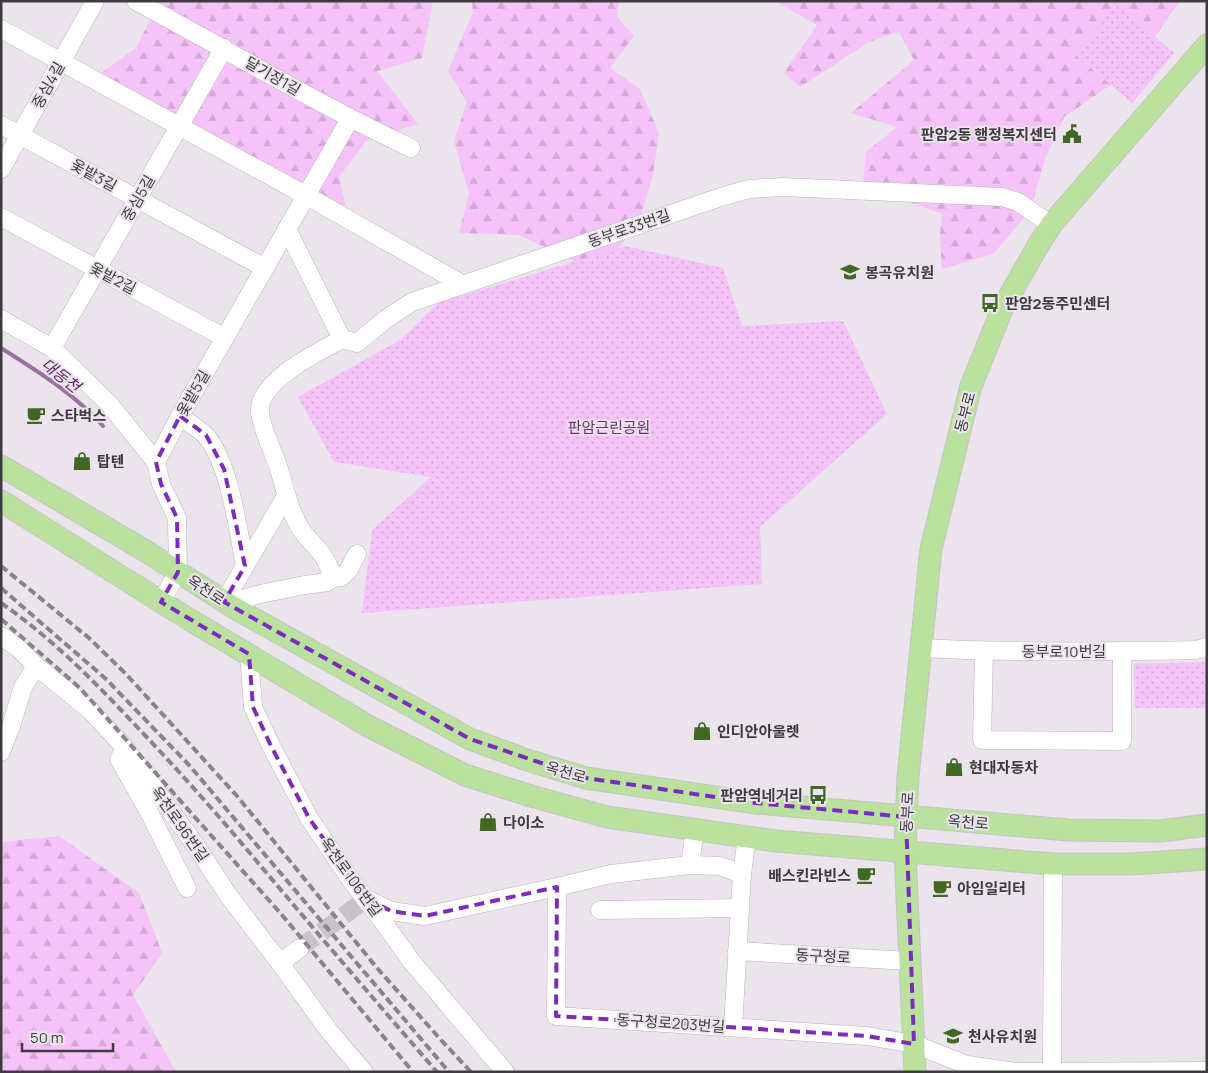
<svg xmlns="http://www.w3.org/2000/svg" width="1208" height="1073" viewBox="0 0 1208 1073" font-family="Manrope,'Noto Sans KR',sans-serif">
<defs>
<pattern id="forest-firs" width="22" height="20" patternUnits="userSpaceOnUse" patternTransform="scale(1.25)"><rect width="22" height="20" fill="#f5c2f9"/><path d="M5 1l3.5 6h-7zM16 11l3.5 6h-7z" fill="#d3a8d6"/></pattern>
<pattern id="park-dots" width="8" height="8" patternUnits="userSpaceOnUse" patternTransform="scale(1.25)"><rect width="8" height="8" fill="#f5c2f9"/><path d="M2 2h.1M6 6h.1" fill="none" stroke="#d3a8d6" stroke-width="1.8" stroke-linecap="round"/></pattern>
</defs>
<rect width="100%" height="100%" fill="#ebe4ec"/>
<g fill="url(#forest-firs)">
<polygon points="167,1 433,1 422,58 377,71 418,124 366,141 339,177 347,211 93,79 136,48 151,18"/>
<polygon points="472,1 619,1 617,17 634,36 610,68 640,89 659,133 653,174 639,221 614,253 581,264 519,235 459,233 469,194 454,141 467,102 448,71 473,12"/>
<polygon points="775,1 1180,1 1131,71 1064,117 1045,159 1030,211 993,254 942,269 940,235 942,214 863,185 866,152 897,127 851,113 914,60 899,32 869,42 800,87 784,73 817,25"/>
<polygon points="59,836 139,893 162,953 133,995 176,1072 1,1072 1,842"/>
</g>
<g fill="url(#park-dots)">
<polygon points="1117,5 1174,53 1132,103 1075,55"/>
<polygon points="626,246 723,268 742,326 843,321 887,414 760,527 762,584 362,613 372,530 431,477 334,462 298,397 402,339 438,303"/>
<polygon points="1207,662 1207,708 1135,708 1134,664"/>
</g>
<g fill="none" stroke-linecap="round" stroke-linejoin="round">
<path stroke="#9a729e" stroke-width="4" d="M 1,348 C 37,371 75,394 103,426"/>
<polyline stroke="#c8c2c9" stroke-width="18" stroke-dasharray="18 9" stroke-linecap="butt" points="300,948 358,905"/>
<g stroke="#bab3ba" stroke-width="19">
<g id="minor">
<path d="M 136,1 C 228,50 317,104 411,148"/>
<polyline points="1,29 307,196 462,284"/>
<polyline points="1,125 265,268"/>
<polyline points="1,169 95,1"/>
<polyline points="1,217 225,338"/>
<polyline points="287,229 342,339 357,343 386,319 412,302 721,197 749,189 783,187 1002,197 1018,202 1051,225"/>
<polyline points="1,319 52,348 110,405 156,462"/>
<polyline points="52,348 224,48"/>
<path d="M 180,416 C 186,421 204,432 207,437 C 230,466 238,529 245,566"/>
<path d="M 333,578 C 331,572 329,566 326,561 C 320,549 309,541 302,531 C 288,510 285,486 277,463 C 271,446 262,430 260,412 C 257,381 320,351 342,339"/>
<polyline points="161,602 178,572 177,518 161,484 156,462 180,416 350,119"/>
<polyline points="224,602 237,601 260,594 305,585 327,582 333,578 341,577 348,571 357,554"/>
<polyline points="224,602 286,496"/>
<polyline points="1,636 17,647 36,666 91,711 126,749 196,846 228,895 280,963 329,1031 364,1072"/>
<path d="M 921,648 C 1013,653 1104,652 1196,650 L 1207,647"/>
<polyline points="984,651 982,740 1122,741 1122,651"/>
<polyline points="249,654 253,707 271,746 309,818 350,879 381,919 412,962 505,1072"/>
<polyline points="126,749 119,759 149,812 187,888"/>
<polyline points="1,752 11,726 23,687 36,666"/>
<polyline points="690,865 695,830"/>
<polyline points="557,887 556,1016 867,1036 914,1044 967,1065 1016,1072"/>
<polyline points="369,900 391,911 425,916 557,887 611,874 690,865 720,866 742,874"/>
<polyline points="600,910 740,908"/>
<polyline points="737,951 909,961"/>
<polyline points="280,963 300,948"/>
<polyline points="733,1027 742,874 747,837"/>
<polyline points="1052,1071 1053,864"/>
<polyline points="1018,1072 1207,1071"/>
</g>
</g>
<g stroke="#c5c4c5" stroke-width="23">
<g id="major">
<polyline points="1,466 144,550 238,610 470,739 527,760 586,778 756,803 1068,830 1161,831 1207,825"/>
<polyline points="1,501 190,620 370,727 465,775 531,796 607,817 776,841 1053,864 1132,864 1207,859"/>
<polyline points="915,1072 905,852 908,777 931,549 971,386 1003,307 1039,244 1051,225 1207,45"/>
</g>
</g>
<use href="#minor" stroke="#fff" stroke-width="18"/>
<use href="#major" stroke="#bae19e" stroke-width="21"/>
<g stroke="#898489" stroke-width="4" stroke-dasharray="8 4" stroke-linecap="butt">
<polyline points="1,566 89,638 126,674 237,796 377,968 441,1040 471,1072"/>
<polyline points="1,588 106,679 189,765 449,1072"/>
<path d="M 1,603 C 53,639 96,683 138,728 C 180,772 220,817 259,864 C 318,934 377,1003 437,1072"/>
<polyline points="1,619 80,688 282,915 413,1072"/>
</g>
</g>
<path fill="none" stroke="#7b2cbf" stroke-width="4" stroke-dasharray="10 6" stroke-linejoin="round" d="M 180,416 L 206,435 L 224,469 L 245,566 L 224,602 L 470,739 L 586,778 L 756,803 L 906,817 L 914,1044 L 867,1036 L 556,1016 L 557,887 L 425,916 L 391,911 L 365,898 L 309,818 L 271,746 L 253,707 L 249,654 L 161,602 L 178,572 L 177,518 L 161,484 L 156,462 Z"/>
<defs>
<g id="civic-bare" transform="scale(1.5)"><path d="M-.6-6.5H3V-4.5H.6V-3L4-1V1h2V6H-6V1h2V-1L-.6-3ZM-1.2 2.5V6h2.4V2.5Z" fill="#416823" stroke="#ebe4ec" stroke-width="2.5" paint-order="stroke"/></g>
<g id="school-bare" transform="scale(1.5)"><path d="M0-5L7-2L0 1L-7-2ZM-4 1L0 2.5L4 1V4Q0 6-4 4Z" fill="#416823" stroke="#ebe4ec" stroke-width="2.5" paint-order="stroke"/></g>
<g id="bus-bare" transform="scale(1.5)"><path d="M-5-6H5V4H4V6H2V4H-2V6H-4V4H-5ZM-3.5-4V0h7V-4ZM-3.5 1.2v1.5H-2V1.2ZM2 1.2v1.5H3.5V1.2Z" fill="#416823" stroke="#ebe4ec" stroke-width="2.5" paint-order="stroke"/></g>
<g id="cafe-bare" transform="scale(1.5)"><path d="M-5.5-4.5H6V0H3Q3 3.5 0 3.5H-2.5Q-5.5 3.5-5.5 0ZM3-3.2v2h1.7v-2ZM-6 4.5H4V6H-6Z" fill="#416823" stroke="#ebe4ec" stroke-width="2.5" paint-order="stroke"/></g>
<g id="shop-bare" transform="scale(1.5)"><path d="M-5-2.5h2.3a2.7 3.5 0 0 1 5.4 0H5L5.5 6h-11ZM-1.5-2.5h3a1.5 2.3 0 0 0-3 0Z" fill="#416823" stroke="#ebe4ec" stroke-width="2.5" paint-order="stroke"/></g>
</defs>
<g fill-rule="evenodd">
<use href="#civic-bare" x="1072" y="134"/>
<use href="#school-bare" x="850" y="272"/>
<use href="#bus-bare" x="990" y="303"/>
<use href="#cafe-bare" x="36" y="415"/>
<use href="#shop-bare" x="82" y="461"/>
<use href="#shop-bare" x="702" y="731"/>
<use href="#shop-bare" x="954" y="767"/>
<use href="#bus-bare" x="818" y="795"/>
<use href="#shop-bare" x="488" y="822"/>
<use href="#cafe-bare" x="866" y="875"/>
<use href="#cafe-bare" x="942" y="888"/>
<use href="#school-bare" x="953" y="1036"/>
</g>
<g text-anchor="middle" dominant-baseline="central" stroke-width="4" stroke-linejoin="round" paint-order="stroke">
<g font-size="15" fill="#3e3b3e" stroke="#ebe4ec">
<text transform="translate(273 76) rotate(30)">달기장1길</text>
<text transform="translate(48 85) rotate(-61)">중심4길</text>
<text transform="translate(94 175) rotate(29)">옻밭3길</text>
<text transform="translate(138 198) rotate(-60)">중심5길</text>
<text transform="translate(629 228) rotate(-19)">동부로33번길</text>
<text transform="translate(113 278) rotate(28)">옻밭2길</text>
<text transform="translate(193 393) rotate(-60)">옻밭5길</text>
<text transform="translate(965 412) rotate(-75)">동부로</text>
<text transform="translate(206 590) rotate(33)">옥천로</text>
<text x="1064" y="651">동부로10번길</text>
<text transform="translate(566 772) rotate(16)">옥천로</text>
<text transform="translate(907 812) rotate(-87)">동부로</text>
<text transform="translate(968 822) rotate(5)">옥천로</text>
<text transform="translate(180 824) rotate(55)">옥천로96번길</text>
<text transform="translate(351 877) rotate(54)">옥천로106번길</text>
<text transform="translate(823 956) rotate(3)">동구청로</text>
<text transform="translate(671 1023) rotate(4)">동구청로203번길</text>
</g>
<g font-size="15" font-weight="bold" fill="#3e3b3e" stroke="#ebe4ec" text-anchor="start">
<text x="1057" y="134" text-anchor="end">판암2동 행정복지센터</text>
<text x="865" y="272">봉곡유치원</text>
<text x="1005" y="303">판암2동주민센터</text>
<text x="51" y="415">스타벅스</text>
<text x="97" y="461">탑텐</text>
<text x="717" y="731">인디안아울렛</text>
<text x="969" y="767">현대자동차</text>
<text x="803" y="795" text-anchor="end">판암역네거리</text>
<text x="503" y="822">다이소</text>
<text x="851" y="875" text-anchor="end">배스킨라빈스</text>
<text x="957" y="888">아임일리터</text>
<text x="968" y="1036">천사유치원</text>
</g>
<g font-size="15" fill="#6f2b75" stroke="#ebe4ec">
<text x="609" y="427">판암근린공원</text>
</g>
<g font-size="16" font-style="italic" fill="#621e68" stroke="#ebe4ec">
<text transform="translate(61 375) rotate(38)">대동천</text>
</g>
</g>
<rect width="1208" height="1073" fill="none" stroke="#3e3b3e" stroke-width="5"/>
<path d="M22 1043v8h91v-8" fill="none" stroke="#3e3b3e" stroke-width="2.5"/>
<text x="30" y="1043" font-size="15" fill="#3e3b3e" stroke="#ebe4ec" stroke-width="4" paint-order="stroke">50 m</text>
</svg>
